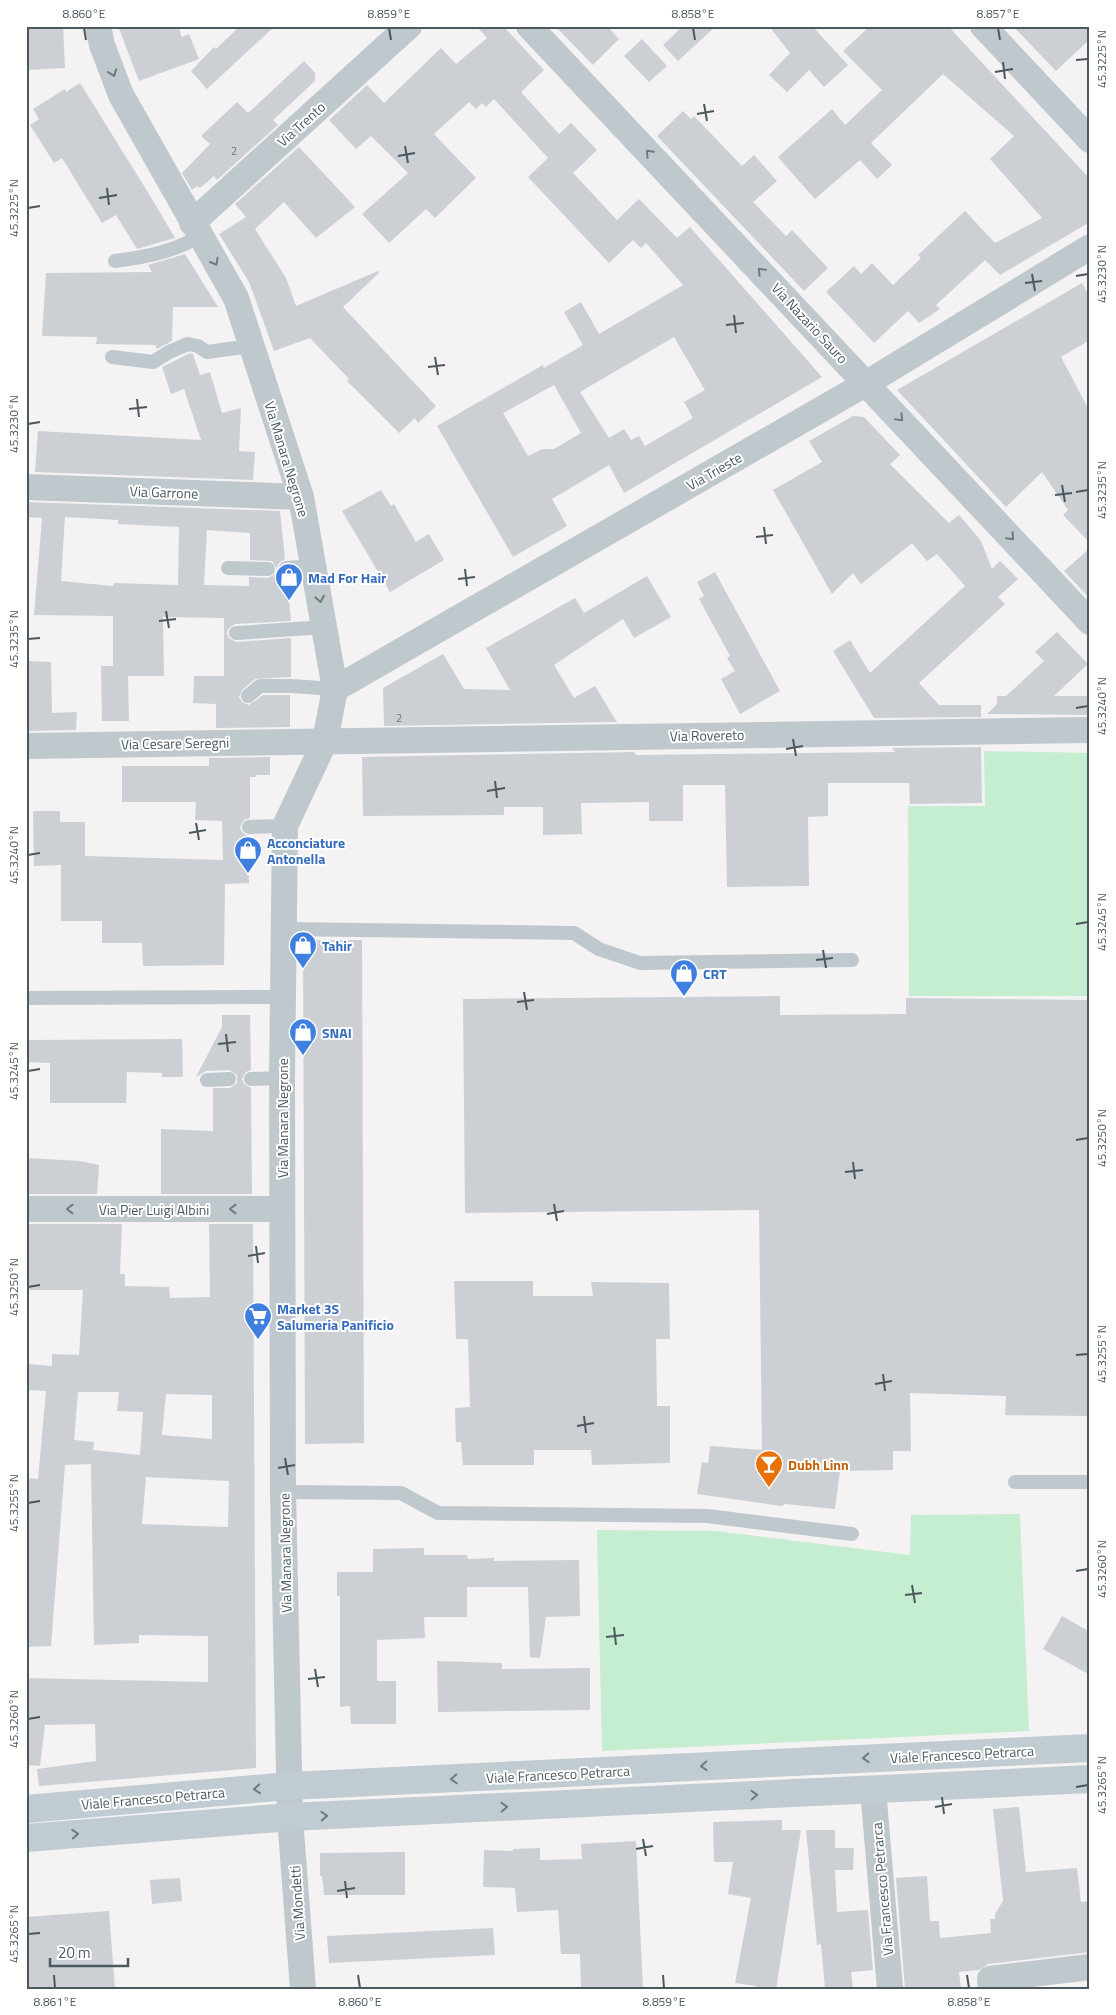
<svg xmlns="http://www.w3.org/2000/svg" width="1116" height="2015" viewBox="0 0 1116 2015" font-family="'Titillium Web',sans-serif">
<rect width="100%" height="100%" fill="#f4f2f3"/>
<g fill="#c5edd0">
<polygon points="984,751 1090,753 1090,996 909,996 908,806 985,806"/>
<polygon points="1020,1514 1029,1731 602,1751 597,1530 716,1531 910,1555 911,1515"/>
</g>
<g fill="#ccd0d4" fill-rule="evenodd">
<polygon points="63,26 65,68 26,70 26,27"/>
<polygon points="118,26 178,26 182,37 189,34 199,59 139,81"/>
<polygon points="240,26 275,26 207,89 191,71 214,47 216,49"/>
<path d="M 476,26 L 503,26 L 544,70 L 521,92 L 559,134 L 571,123 L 597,150 L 573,173 L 617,220 L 639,199 L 677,238 L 690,227 L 822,377 L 624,493 L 609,465 L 552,499 L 567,526 L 513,557 L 437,426 L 543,365 L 544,368 L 583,345 L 564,312 L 581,302 L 599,334 L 683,285 L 646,243 L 641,248 L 633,240 L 609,263 L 528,177 L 548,158 L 494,99 L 486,107 L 482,103 L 476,109 L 469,102 L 434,134 L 476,178 L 435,218 L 426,209 L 389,243 L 362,214 L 408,173 L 371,136 L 356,149 L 329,120 L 367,85 L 384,103 L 441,48 L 456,64 L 487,38 ZM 674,337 L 705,390 L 684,402 L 693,418 L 645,446 L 639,436 L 631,440 L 624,429 L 609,438 L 580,392 ZM 554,385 L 581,433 L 554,449 L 542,449 L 528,456 L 503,413 Z"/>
<polygon points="555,26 607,26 619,39 593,65"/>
<polygon points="683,26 716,26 678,61 663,45"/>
<polygon points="769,26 812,26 848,65 824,87 809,70 787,92 769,75 790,53"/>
<polygon points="870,26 948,26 1090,179 1090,222 1000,275 985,260 936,305 940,309 919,323 908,311 874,343 826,292 854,266 861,274 872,263 893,285 921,258 918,255 965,211 995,243 1042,218 990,159 1014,136 943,74 871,143 892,165 877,179 860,160 815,199 806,189 778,157 832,109 845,125 882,90 843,51"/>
<polygon points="1013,26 1090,26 1090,39 1056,71"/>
<polygon points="642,39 667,66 649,82 624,56"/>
<polygon points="304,61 315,73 315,81 273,120 278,125 217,180 214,176 200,188 197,186 192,190 182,173 210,144 201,136 237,102 248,113"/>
<polygon points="80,83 149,194 175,238 137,249 116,215 102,223 62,158 54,163 30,125 39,119 33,109 65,89 66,92"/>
<polygon points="683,111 691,119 694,116 742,166 754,155 777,181 753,202 786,236 792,230 828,268 804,291 657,136"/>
<polygon points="299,147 355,207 316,238 284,202 255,229 286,278 296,306 378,271 379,273 343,307 436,406 418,423 415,418 399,433 347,381 349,379 310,338 274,351 249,282 219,234 246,217 235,204"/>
<polygon points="185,254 218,307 173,307 172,341 157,349 155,345 96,344 97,337 42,336 46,273 152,272 148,265"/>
<polygon points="1082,283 1090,297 1090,340 1061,357 1090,412 1090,543 1063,515 1068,510 1042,472 1006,507 897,390"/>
<polygon points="190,353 193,354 200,375 210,372 222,413 241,408 239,451 255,452 253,480 35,472 38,431 201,440 184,389 171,394 162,367"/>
<polygon points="853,416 864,417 900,455 890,464 949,523 959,515 981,541 992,569 1000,561 1018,579 998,597 1005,604 919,683 939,705 981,705 981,717 874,718 833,651 850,640 870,673 965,586 937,554 927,561 912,543 861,584 853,573 832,594 773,490 822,462 809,441"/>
<polygon points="381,490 391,506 394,504 416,542 429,534 444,560 390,592 342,511"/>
<path d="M 26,502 L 280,511 L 285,559 L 278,564 L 277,569 L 282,576 L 287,577 L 291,621 L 235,624 L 228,629 L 227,633 L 229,638 L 236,642 L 291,638 L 291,677 L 255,679 L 242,690 L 239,697 L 242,702 L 249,705 L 263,695 L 290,695 L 290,727 L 216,728 L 216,704 L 193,703 L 194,676 L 224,676 L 224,618 L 163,617 L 164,676 L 128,676 L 129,721 L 102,721 L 101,666 L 113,666 L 113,616 L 34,615 L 42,518 L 26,517 ZM 65,517 L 118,520 L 118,524 L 179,527 L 178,585 L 114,583 L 113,586 L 61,581 ZM 207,530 L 250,533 L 250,560 L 272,561 L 277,569 L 275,574 L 268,578 L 249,577 L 249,586 L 204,585 Z"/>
<polygon points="1090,548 1090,599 1064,571"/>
<polygon points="715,572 780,691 740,714 721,679 735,671 727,658 730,656 699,599 704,596 697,582"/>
<polygon points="647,576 671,617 634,638 623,619 554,665 574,698 595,686 617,722 384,726 383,688 443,654 464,689 510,690 486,648 575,598 584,613"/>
<polygon points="1057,632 1088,664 1054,696 1090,696 1090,715 987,714 997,704 997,696 1006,696 1044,661 1035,652"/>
<polygon points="26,661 51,662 52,713 77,712 76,730 26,731"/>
<polygon points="981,747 982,803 910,804 909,783 828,783 828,816 808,817 809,886 727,887 725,785 683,785 683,821 649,821 649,802 581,803 582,834 543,835 543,807 504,807 504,815 363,816 362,757 634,752 636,755 895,752 892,748"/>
<polygon points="270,757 270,775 256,775 256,777 250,777 250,818 244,820 240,827 242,832 248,836 249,883 225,884 224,965 143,966 142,943 102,943 102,921 61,921 61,865 34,866 33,811 60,811 60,822 85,822 85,856 223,860 222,821 195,820 196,802 122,802 122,766 209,766 209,758"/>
<polygon points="303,940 362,940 364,1443 305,1444"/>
<polygon points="780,996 780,1015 906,1014 906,998 1090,1000 1090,1416 1005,1415 1006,1396 910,1393 911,1451 893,1451 893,1470 840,1471 835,1509 785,1504 781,1506 697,1494 702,1462 708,1463 710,1446 762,1450 759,1210 465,1213 463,999"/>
<polygon points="222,1015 250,1015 251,1070 246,1072 242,1079 244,1084 251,1088 252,1194 161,1194 161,1129 213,1131 213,1088 230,1088 237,1083 237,1075 229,1070 206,1071 196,1077 222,1027"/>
<polygon points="182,1039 183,1077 162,1077 162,1073 127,1072 126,1103 50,1103 50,1063 26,1062 26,1040"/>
<polygon points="26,1158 80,1161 99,1165 97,1194 26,1194"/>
<path d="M 26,1224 L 122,1224 L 120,1274 L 125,1274 L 125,1286 L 169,1287 L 170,1298 L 210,1297 L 209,1224 L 253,1224 L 256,1768 L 39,1786 L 37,1769 L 96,1761 L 95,1724 L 45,1725 L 40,1766 L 26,1765 L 26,1678 L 208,1682 L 208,1636 L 139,1635 L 139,1643 L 94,1645 L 91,1464 L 65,1465 L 51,1646 L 26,1647 L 26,1478 L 38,1479 L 46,1391 L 26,1390 L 26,1364 L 52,1366 L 52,1354 L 79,1355 L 83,1290 L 26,1290 ZM 78,1392 L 119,1392 L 117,1411 L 143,1412 L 140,1455 L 93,1450 L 94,1442 L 74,1440 ZM 166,1394 L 212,1395 L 212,1439 L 162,1435 ZM 146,1477 L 229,1481 L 228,1527 L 142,1524 Z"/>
<polygon points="454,1281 533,1281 533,1296 593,1296 591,1282 669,1283 670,1339 656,1339 657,1406 670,1406 670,1463 592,1465 591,1450 534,1450 534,1465 463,1465 461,1442 456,1442 455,1408 470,1407 468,1339 456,1339"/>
<polygon points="424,1548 424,1555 467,1555 468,1559 494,1558 494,1561 579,1560 580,1616 546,1617 540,1658 530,1657 528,1587 467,1587 467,1617 424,1617 425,1638 377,1640 377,1681 396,1681 396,1724 351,1724 350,1706 340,1707 340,1596 337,1596 337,1572 373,1572 373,1549"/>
<polygon points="1062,1616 1090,1632 1090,1675 1043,1649"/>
<polygon points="437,1661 502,1663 502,1669 590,1668 590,1710 438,1712"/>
<polygon points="1019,1807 1026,1872 1077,1868 1081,1902 1090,1901 1090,1952 988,1964 979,1970 959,1972 961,1989 905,1989 896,1878 927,1876 930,1921 939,1921 940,1938 991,1933 990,1919 995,1919 995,1914 1003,1901 993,1809"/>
<polygon points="782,1820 782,1830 801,1830 776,1989 756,1989 756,1986 735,1983 751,1898 728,1894 733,1862 714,1862 713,1822"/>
<polygon points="806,1830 835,1830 835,1848 854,1848 853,1870 835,1870 837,1912 868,1910 873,1970 851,1972 853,1989 825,1989 821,1944 817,1945"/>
<polygon points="636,1841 643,1989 581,1989 580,1954 561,1954 558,1910 517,1912 515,1888 483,1887 484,1850 513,1851 513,1849 540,1848 540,1860 582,1859 581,1844"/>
<polygon points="405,1852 405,1895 324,1895 322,1876 320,1876 320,1853"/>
<polygon points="180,1878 182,1901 152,1904 150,1880"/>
<polygon points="109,1911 115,1989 26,1989 26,1917"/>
<polygon points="493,1928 495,1955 329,1963 327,1936"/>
</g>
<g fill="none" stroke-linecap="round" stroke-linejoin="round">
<g stroke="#bfc8cd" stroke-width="14">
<path d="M 115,261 C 146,257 173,252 200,236"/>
<polyline points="112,357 153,362 169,352 188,344 198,346 207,352 250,346"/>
<polyline points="228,568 268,569"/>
<polyline points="286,568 314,566"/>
<polyline points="236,633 325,627"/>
<polyline points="248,696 260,686 291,686 335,689"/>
<polyline points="249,827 285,826"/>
<polyline points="283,929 574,933 599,949 640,963 852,960"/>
<polyline points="26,998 282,997"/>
<polyline points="251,1079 282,1078"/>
<polyline points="207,1080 229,1079"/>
<polyline points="1015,1482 1090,1482"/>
<polyline points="283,1492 401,1493 438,1513 707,1516 852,1534"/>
</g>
<g stroke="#bfc8cd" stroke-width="26">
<polyline points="98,26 102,45 121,95 236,298 301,497 335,689 325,741 285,826 282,1078 283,1492 290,1817 303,1989"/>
<polyline points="529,26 1090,622"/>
<polyline points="983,26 1090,140"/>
<polyline points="192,223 409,26"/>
<polyline points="26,487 301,497"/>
<polyline points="335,689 867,383 1090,247"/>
<polyline points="26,746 1090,730"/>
<polyline points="26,1209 281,1209"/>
<polyline points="873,1789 890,1989"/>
<polyline points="991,1989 990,1979 1090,1967"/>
</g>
<g stroke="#c0cbd2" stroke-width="28">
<polyline points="26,1809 289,1786 1090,1748"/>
<polyline points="26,1838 290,1817 1090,1779"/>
</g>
</g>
<defs><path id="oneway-chevron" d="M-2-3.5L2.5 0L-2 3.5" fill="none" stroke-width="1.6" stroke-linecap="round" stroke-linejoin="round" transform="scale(1.25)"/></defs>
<g stroke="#6e7a7f">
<use href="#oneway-chevron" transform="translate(113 73) rotate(70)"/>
<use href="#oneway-chevron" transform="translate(649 153) rotate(-133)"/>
<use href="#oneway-chevron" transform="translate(215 262) rotate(60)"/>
<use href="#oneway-chevron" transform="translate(761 271) rotate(-133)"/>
<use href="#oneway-chevron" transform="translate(900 418) rotate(47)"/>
<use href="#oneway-chevron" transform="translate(1011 537) rotate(47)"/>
<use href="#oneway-chevron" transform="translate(320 599) rotate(80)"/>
<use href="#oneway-chevron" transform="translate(70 1209) rotate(180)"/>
<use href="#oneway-chevron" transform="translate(233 1209) rotate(180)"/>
</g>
<g stroke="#6e7a81">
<use href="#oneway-chevron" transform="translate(866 1758) rotate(177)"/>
<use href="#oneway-chevron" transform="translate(704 1766) rotate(177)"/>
<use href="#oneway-chevron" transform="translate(454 1779) rotate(177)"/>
<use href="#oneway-chevron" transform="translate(257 1789) rotate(175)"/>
<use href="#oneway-chevron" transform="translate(754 1795) rotate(-3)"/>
<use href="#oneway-chevron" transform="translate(504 1807) rotate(-3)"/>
<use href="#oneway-chevron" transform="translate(324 1816) rotate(-2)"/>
<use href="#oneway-chevron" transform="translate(75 1834) rotate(-4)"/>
</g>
<path fill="none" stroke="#4b585e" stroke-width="2" d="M 84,28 L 86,40M 389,28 L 391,40M 693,28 L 695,40M 998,28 L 1000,40M 1076,60 L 1088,59M 1003,62 L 1005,79M 995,72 L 1013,69M 704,104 L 707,121M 697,114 L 714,111M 405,146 L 408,163M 398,156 L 415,153M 107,188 L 109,205M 99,198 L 117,195M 28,208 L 40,206M 1032,274 L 1035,291M 1076,276 L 1088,274M 1025,283 L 1042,281M 734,315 L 736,333M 726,325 L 744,323M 435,357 L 438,375M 428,367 L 445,365M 137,399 L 139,417M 129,409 L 147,407M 28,424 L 40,422M 1062,485 L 1065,502M 1076,492 L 1088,490M 1055,495 L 1072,493M 764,527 L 766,544M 756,537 L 773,535M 465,569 L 467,586M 458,579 L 475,577M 166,611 L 169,628M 159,621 L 176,619M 28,639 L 40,638M 1076,708 L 1088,706M 793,739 L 796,756M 786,749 L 803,746M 495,781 L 497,798M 487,791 L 505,788M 196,823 L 199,840M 189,833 L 206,830M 28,855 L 40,853M 1076,924 L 1088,922M 823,950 L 826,968M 816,960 L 833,958M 524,992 L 527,1010M 517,1002 L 534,1000M 226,1034 L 228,1052M 218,1044 L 236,1042M 28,1071 L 40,1069M 1076,1140 L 1088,1138M 853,1162 L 855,1179M 845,1172 L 863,1170M 554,1204 L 557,1221M 547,1214 L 564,1211M 256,1246 L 258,1263M 248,1256 L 265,1253M 28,1287 L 40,1285M 1076,1355 L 1088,1354M 883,1374 L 885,1391M 875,1384 L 892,1381M 584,1416 L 586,1433M 577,1426 L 594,1423M 285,1458 L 288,1475M 278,1468 L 295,1465M 28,1503 L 40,1501M 1076,1571 L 1088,1569M 912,1585 L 915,1603M 905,1595 L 922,1593M 614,1627 L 616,1645M 606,1637 L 624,1635M 315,1669 L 318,1687M 308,1679 L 325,1677M 28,1719 L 40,1717M 1076,1787 L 1088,1785M 942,1797 L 944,1814M 935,1807 L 952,1804M 643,1839 L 646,1856M 636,1849 L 653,1846M 345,1881 L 347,1898M 337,1891 L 355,1888M 28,1934 L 40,1933M 54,1975 L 55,1988M 358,1975 L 360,1988M 663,1975 L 664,1988M 967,1975 L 969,1988"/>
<defs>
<g id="shop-pin" transform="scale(1.4375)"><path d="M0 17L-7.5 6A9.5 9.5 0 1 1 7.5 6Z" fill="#3f7fe0" stroke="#fff"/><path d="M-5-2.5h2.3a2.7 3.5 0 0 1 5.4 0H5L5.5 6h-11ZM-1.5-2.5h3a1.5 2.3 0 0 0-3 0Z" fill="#fff"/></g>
<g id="supermarket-pin" transform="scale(1.4375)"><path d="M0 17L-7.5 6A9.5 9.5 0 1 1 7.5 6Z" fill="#3f7fe0" stroke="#fff"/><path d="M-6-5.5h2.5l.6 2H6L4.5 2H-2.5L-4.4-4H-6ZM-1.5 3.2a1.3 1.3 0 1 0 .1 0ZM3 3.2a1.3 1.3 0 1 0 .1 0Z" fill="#fff"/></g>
<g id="bar-pin" transform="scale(1.4375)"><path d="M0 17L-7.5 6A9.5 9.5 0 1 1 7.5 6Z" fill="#e8710a" stroke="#fff"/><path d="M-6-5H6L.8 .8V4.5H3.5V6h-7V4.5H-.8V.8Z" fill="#fff"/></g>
</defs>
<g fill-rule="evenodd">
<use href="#shop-pin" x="289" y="577"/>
<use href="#shop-pin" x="248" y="850"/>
<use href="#shop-pin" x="303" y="945"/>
<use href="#shop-pin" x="684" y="973"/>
<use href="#shop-pin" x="303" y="1032"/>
<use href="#supermarket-pin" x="258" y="1316"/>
<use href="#bar-pin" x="769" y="1464"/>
</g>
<g text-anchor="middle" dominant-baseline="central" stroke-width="4" stroke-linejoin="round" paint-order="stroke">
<g font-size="11" fill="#6b767c">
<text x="234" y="151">2</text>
<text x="399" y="718">2</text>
</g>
<g font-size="14" fill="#4b585e" stroke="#fff">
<text transform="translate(301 124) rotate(-42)">Via Trento</text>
<text transform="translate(810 323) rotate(47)">Via Nazario Sauro</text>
<text transform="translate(287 459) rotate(73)">Via Manara Negrone</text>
<text transform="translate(714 471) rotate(-30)">Via Trieste</text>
<text transform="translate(164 492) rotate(2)">Via Garrone</text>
<text transform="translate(707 735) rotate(-1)">Via Rovereto</text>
<text transform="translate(175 743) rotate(-1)">Via Cesare Seregni</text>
<text transform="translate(282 1118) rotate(-90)">Via Manara Negrone</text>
<text x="154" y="1209">Via Pier Luigi Albini</text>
<text transform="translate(285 1553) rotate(-91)">Via Manara Negrone</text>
<text transform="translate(962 1754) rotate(-3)">Viale Francesco Petrarca</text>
<text transform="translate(558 1774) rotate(-3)">Viale Francesco Petrarca</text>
<text transform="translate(153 1798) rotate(-5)">Viale Francesco Petrarca</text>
<text transform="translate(882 1889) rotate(-95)">Via Francesco Petrarca</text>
<text transform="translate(297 1903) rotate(-94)">Via Mondetti</text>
</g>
<g font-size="14" font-weight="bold" fill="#366cbe" stroke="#fff" text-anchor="start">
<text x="308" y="577">Mad For Hair</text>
<text x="267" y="842">Acconciature<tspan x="267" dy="16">Antonella</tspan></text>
<text x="322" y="945">Tahir</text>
<text x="703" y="973">CRT</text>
<text x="322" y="1032">SNAI</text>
<text x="277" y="1308">Market 3S<tspan x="277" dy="16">Salumeria Panificio</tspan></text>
</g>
<g font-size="14" font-weight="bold" fill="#c56008" stroke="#fff" text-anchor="start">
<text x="788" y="1464">Dubh Linn</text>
</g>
</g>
<rect width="1116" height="2015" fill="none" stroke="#ffffff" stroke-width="55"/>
<path d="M50 1958v8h78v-8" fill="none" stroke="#4b585e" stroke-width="2.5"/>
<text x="58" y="1958" font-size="15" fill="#4b585e" stroke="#ffffff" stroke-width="4" paint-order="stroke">20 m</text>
<rect x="28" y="28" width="1060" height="1960" fill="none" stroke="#4b585e" stroke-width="2"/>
<g font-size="12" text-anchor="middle" fill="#4b585e">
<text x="84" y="18">8.860°E</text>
<text x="389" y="18">8.859°E</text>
<text x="693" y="18">8.858°E</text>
<text x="998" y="18">8.857°E</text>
<text transform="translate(1102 59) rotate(-90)" y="4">45.3225°N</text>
<text transform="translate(14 208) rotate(-90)" y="4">45.3225°N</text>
<text transform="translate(1102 274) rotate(-90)" y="4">45.3230°N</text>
<text transform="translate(14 424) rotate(-90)" y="4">45.3230°N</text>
<text transform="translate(1102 490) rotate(-90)" y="4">45.3235°N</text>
<text transform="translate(14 639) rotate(-90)" y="4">45.3235°N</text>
<text transform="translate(1102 706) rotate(-90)" y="4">45.3240°N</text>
<text transform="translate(14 855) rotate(-90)" y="4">45.3240°N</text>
<text transform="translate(1102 922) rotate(-90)" y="4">45.3245°N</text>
<text transform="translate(14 1071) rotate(-90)" y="4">45.3245°N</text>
<text transform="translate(1102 1138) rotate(-90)" y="4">45.3250°N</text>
<text transform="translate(14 1287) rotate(-90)" y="4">45.3250°N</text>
<text transform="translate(1102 1354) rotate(-90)" y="4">45.3255°N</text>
<text transform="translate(14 1503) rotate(-90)" y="4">45.3255°N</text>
<text transform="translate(1102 1569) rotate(-90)" y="4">45.3260°N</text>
<text transform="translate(14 1719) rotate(-90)" y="4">45.3260°N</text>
<text transform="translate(1102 1785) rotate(-90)" y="4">45.3265°N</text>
<text transform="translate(14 1934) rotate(-90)" y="4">45.3265°N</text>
<text x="55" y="2006">8.861°E</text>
<text x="360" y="2006">8.860°E</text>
<text x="664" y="2006">8.859°E</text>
<text x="969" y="2006">8.858°E</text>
</g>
</svg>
